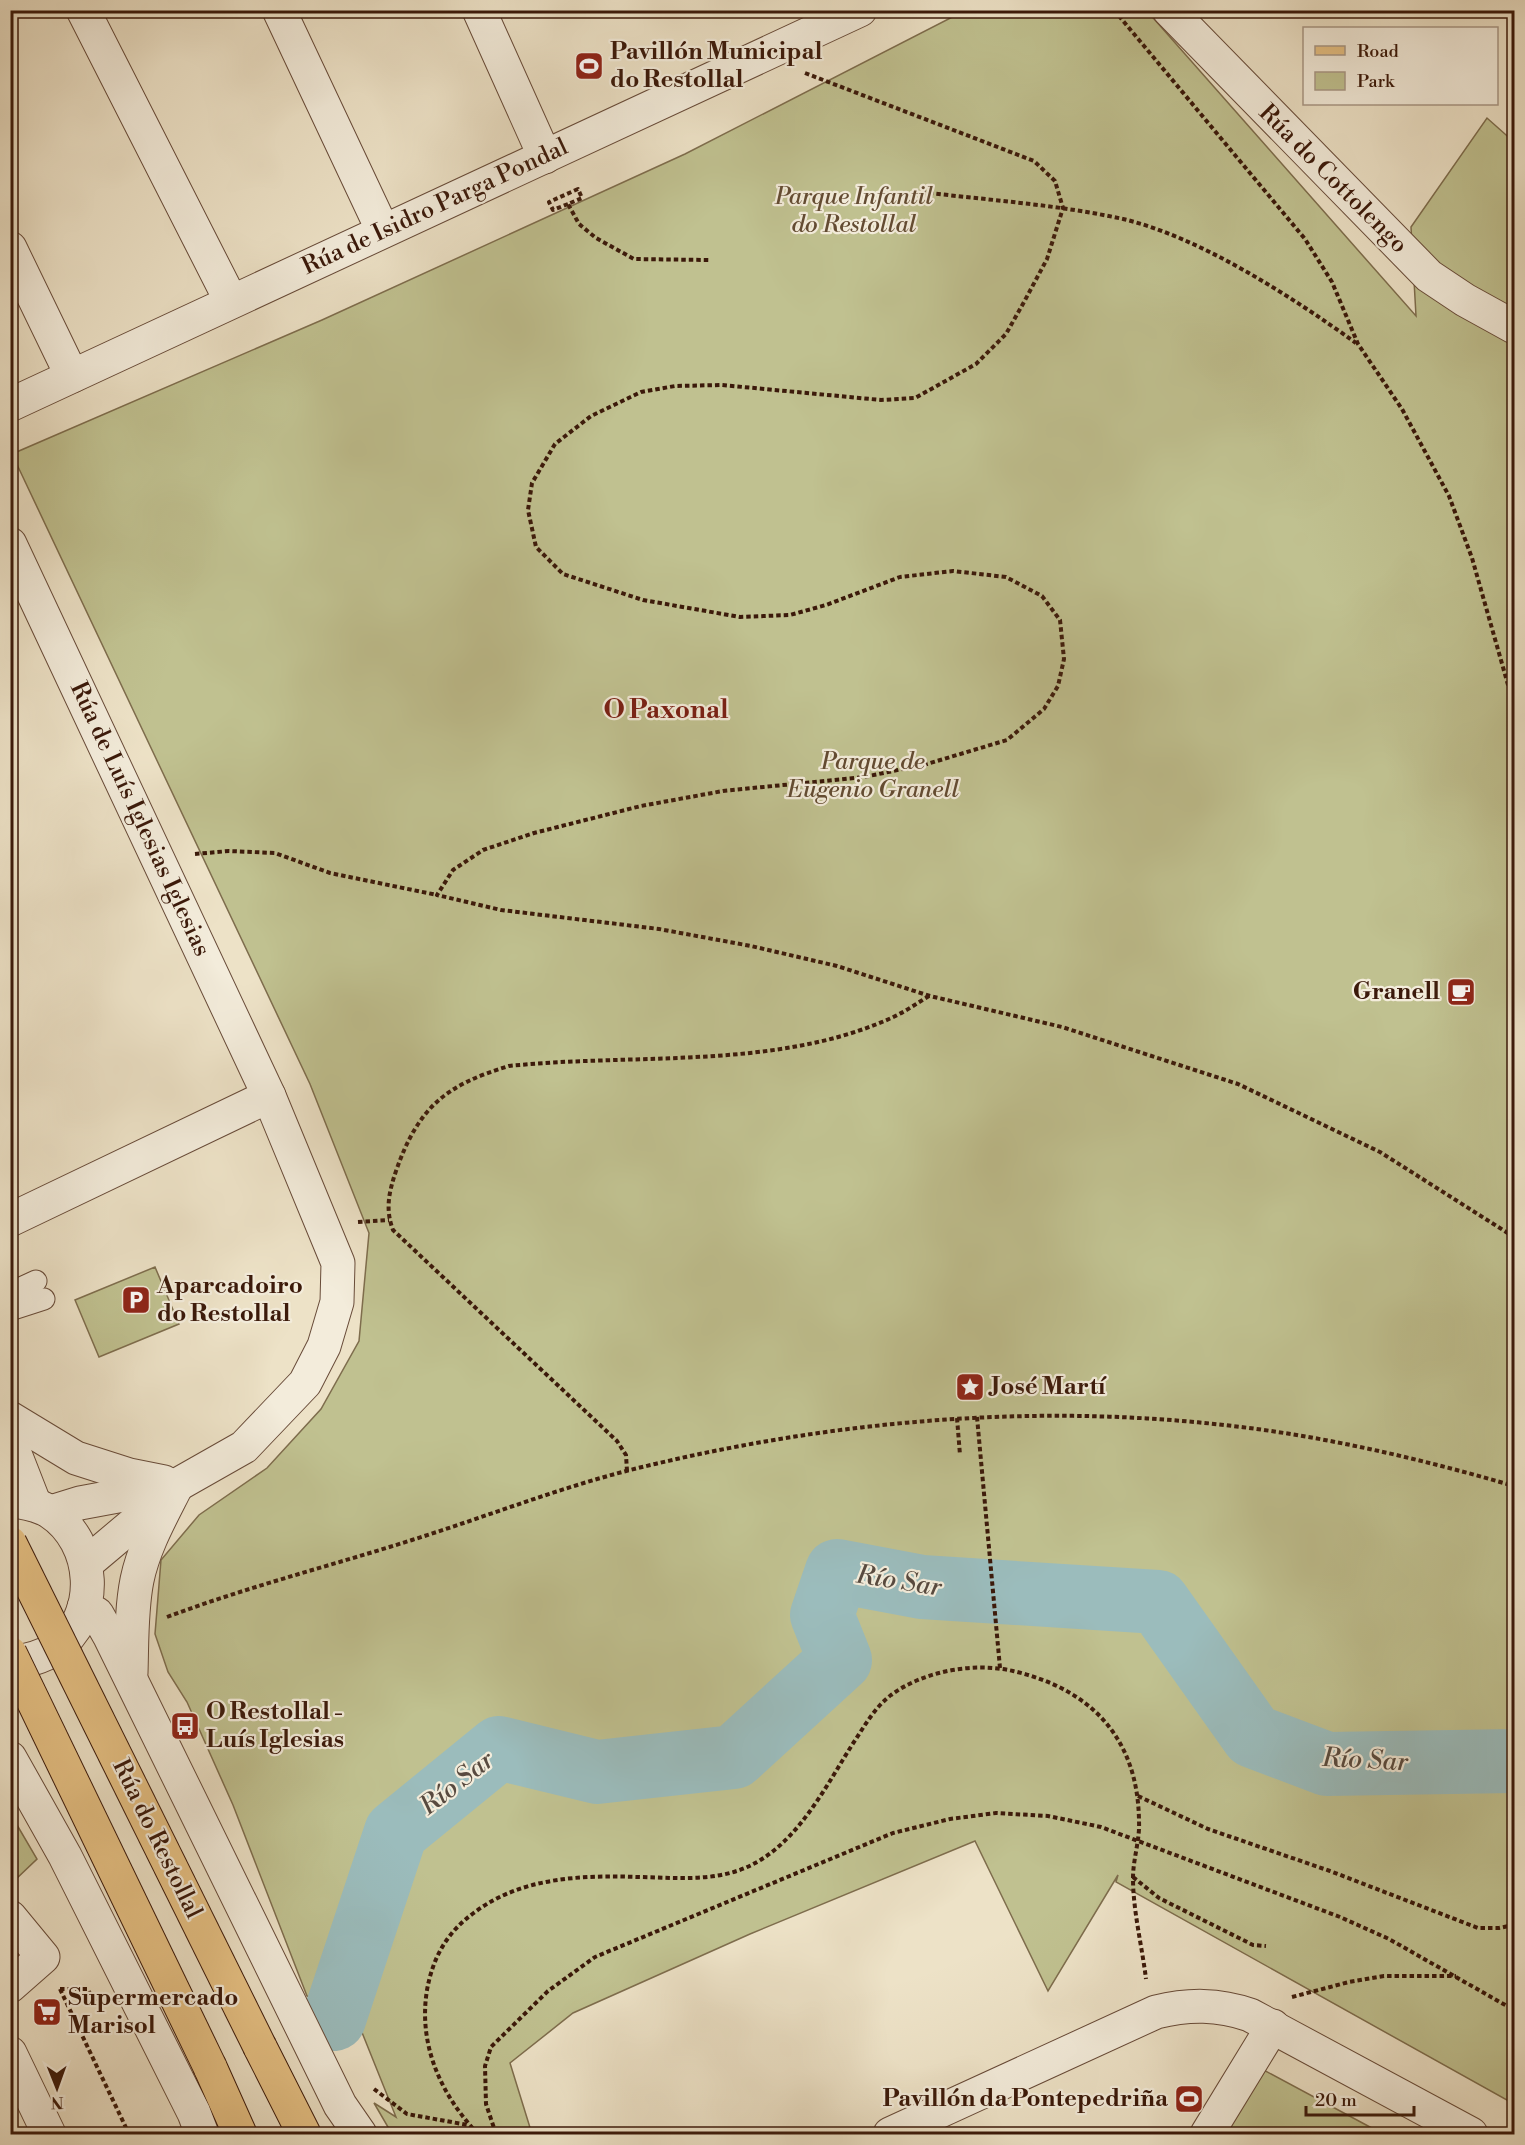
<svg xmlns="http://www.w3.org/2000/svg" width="1525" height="2145" viewBox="0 0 1525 2145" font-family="'Libre Bodoni',serif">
<rect width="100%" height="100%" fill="#ede2c7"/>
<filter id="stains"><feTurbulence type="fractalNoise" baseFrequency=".00333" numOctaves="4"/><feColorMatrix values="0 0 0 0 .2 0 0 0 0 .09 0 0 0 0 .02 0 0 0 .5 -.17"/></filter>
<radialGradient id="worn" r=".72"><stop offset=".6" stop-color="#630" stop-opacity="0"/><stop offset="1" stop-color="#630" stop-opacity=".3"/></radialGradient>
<g fill="#c0c190" stroke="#7e6d4d" stroke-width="1.5">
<polygon points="964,11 1147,11 1416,316 1411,227 1487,118 1514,142 1514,2104 1116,1882 1118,1875 1048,1991 975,1841 750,1934 573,2013 510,2063 532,2134 392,2134 374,2103 396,2117 359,2025 307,1996 233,1805 187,1702 168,1672 155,1634 161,1560 199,1515 267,1468 321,1409 359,1341 369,1233 310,1084 12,454 322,320 685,154"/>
<polygon points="155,1267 179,1324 99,1357 75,1300"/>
<polygon points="10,1813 37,1859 15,1880 11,1880"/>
<polygon points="1258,2067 1383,2134 1217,2134"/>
</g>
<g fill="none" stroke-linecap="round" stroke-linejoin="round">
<polyline stroke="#9bbcbc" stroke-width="64" points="334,2019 396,1832 499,1748 597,1772 734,1757 840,1660 822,1615 837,1571 922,1587 1158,1602 1253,1736 1327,1764 1514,1761"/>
<g stroke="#684b39" stroke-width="23">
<g id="lane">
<polyline points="10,1293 36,1281"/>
<polyline points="10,1310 44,1299"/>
</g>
</g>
<g stroke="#684b39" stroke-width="35">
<g id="street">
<polyline points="83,10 231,301"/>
<polyline points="279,10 383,231"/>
<polyline points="479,10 545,157"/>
<polyline points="1169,10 1429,276 1465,300 1514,327"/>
<polyline points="10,248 72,376"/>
<polyline points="10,405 860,10"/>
<polyline points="10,544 269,1096 338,1263 337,1302 324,1346 305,1383 244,1447 177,1485 80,1503 51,1512"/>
<polyline points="10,1220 269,1096"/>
<polyline points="10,1418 76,1458 129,1475 164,1482"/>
<polyline points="10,1441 35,1505"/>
<path d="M 10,1500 C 24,1503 38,1504 50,1512 C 96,1542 102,1617 54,1649 C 41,1658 26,1661 10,1663"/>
<polyline points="87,1563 163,1499"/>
<polyline points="84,1607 97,1614 110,1637 340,2105 360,2134"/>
<path d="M 131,1673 C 132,1642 131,1610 137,1580 C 144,1546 162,1515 177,1485"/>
<polyline points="10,1758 65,1856 194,2113 202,2134"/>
<polyline points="10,1917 43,1957 10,1986"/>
<polyline points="10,2053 49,2134"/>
<path d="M 890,2134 L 1156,2012 C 1189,2004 1218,2004 1250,2015 L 1471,2134"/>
<polyline points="1207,2134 1273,2026"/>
</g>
</g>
<g stroke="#3b190a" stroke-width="35">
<g id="primary">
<polyline points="260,2047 304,2134"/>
<polyline points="210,2067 240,2134"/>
</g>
</g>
<g stroke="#3b190a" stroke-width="4" stroke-dasharray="4.5 3" stroke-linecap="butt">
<polyline points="1114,10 1305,239 1332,282 1358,344 1402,409 1449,496 1472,558 1514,706"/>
<polyline points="805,73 1034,161 1055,181 1063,208 1047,259 1024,302 1006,334 976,364 915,398 881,400 722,385 675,386 641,392 591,416 555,444 532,483 528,510 536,547 563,574 643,600 740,617 790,615 826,605 900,577 953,571 1006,577 1042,596 1060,620 1064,659 1058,686 1044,709 1007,740 927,764 864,777 723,791 641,806 534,833 483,850 453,870 437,895 501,910 659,929 751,946 837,966 930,996 1062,1027 1238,1084 1380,1152 1514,1237"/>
<path d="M 914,191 C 984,200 1055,204 1123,219 C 1200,237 1292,297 1356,343"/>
<polyline points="568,204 553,210 549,202 578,189 582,198 568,204 579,224 596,238 634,259 709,260"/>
<polyline points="195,854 229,851 275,853 330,873 437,895"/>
<polyline points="358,1222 389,1220"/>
<polyline points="977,1417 1000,1668"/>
<polyline points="957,1418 960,1455"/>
<path d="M 627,1471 L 626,1455 L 617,1441 L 393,1230 C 385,1209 389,1192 396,1171 C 418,1108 445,1085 509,1066 C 632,1053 774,1070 889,1019 C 903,1013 916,1004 929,996"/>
<path d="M 167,1617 C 247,1587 330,1566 412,1540 C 485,1517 556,1489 630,1470 C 839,1418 1057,1400 1271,1431 C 1353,1443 1435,1463 1514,1486"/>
<polyline points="1138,1796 1208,1829 1330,1871 1478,1928 1499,1928 1514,1925"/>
<polyline points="1133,1877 1159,1898 1253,1945 1266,1946"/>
<polyline points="60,1989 129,2134"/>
<polyline points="60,1989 87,1989 98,2005"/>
<polyline points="1292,1997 1349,1982 1384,1976 1456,1976"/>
<polyline points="374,2089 407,2114 468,2125"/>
<path d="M 478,2134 C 441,2095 418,2045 427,1990 C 433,1957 447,1932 475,1912 C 522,1877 582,1875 639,1877 C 682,1878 725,1883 762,1859 C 802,1834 828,1783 852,1745 C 864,1727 874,1708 891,1695 C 924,1671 973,1662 1013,1671 C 1091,1689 1138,1738 1139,1821 C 1140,1840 1133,1859 1133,1878 C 1133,1911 1142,1946 1146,1979"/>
<polyline points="496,2134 486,2104 485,2066 491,2047 548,1991 595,1957 893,1833 950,1819 996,1813 1048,1816 1101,1827 1340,1917 1389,1939 1514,2010"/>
</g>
<use href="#lane" stroke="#f3ecdb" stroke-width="21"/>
<use href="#street" stroke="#f3ecdb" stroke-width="33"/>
<use href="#primary" stroke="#e6c184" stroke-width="33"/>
<g stroke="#3b190a" stroke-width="35" stroke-linecap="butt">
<g id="primary-bridge">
<polyline points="10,1543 260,2047"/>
<polyline points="10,1653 210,2067"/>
</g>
</g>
<use href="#primary-bridge" stroke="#e6c184" stroke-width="33"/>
</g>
<defs>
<g id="stadium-square" transform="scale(1.5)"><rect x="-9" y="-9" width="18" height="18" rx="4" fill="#8f2418" stroke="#f3ecdb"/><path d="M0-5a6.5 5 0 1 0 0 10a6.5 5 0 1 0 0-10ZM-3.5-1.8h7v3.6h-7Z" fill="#fff"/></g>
<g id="cafe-square" transform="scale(1.5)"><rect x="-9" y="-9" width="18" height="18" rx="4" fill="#8f2418" stroke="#f3ecdb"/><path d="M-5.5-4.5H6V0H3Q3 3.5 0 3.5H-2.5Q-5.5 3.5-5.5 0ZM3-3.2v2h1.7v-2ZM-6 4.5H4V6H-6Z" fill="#fff"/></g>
<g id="parking-square" transform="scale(1.5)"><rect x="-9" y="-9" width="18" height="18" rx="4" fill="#8f2418" stroke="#f3ecdb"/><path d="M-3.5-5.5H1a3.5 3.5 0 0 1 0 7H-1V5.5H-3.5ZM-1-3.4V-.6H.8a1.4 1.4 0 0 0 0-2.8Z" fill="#fff"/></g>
<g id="sight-square" transform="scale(1.5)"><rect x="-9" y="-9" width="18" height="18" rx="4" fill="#8f2418" stroke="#f3ecdb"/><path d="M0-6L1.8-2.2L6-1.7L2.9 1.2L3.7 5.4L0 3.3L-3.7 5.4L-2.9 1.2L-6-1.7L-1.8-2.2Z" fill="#fff"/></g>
<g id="bus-square" transform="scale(1.5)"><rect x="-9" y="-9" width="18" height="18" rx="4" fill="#8f2418" stroke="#f3ecdb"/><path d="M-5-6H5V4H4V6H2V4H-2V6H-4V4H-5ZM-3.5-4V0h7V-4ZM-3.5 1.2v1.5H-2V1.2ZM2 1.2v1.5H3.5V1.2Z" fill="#fff"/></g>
<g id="supermarket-square" transform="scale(1.5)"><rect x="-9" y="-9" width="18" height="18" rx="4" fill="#8f2418" stroke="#f3ecdb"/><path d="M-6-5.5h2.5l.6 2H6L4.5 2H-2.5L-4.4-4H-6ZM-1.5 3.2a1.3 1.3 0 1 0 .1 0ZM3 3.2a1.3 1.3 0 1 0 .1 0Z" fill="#fff"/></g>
</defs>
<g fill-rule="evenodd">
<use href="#stadium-square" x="589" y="66"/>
<use href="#cafe-square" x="1461" y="992"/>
<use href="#parking-square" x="136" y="1300"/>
<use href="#sight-square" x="970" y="1387"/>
<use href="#bus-square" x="185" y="1726"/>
<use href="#supermarket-square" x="47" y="2012"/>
<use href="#stadium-square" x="1189" y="2099"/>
</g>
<g text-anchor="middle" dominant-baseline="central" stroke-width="4.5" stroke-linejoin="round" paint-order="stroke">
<g font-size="24" font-weight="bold" fill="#3b190a" stroke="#f3ecdb" text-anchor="start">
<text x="610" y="52">Pavillón Municipal<tspan x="610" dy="28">do Restollal</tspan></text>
<text x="1440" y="992" text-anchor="end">Granell</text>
<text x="157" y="1286">Aparcadoiro<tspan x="157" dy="28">do Restollal</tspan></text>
<text x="991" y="1387">José Martí</text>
<text x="206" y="1712">O Restollal -<tspan x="206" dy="28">Luís Iglesias</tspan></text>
<text x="68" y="1998">Supermercado<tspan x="68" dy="28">Marisol</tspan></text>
<text x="1168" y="2099" text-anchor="end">Pavillón da Pontepedriña</text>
</g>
<g font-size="24" fill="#3b190a" stroke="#f3ecdb">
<text transform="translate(1333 179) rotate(45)">Rúa do Cottolengo</text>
<text transform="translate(435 207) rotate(-25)">Rúa de Isidro Parga Pondal</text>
<text transform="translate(140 819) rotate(65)">Rúa de Luís Iglesias Iglesias</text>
<text transform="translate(157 1839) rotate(64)">Rúa do Restollal</text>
</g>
<g font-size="24" font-style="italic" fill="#634b32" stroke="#f3ecdb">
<text x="854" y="197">Parque Infantil<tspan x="854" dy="28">do Restollal</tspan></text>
<text x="873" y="762">Parque de<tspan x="873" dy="28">Eugenio Granell</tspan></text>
</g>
<g font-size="26" font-weight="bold" fill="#7a1f14" stroke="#f3ecdb">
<text x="666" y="710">O Paxonal</text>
</g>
<g font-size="26" font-style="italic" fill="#584a3f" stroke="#f3ecdb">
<text transform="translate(899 1581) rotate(9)">Río Sar</text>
<text transform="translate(1365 1760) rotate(3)">Río Sar</text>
<text transform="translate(457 1783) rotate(-38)">Río Sar</text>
</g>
</g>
<rect width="1525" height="2145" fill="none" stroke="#ede2c7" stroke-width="36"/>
<rect x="12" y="12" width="1501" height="2121" fill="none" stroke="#3b190a" stroke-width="3"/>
<rect x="18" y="18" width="1489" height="2109" fill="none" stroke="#3b190a" stroke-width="1.5"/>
<rect x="1303" y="27" width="195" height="78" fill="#f3ecdb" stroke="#a99887" stroke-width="1.5"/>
<rect x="1315" y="46" width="30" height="9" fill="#e6c184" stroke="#a99887" stroke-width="1.5"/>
<text x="1357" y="57" font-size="18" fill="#3b190a">Road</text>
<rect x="1315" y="72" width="30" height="18" fill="#c0c190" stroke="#a99887" stroke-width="1.5"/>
<text x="1357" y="87" font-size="18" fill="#3b190a">Park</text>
<g transform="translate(57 2088) rotate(179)" stroke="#f3ecdb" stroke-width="4.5" paint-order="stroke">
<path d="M0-4.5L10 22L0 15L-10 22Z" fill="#3b190a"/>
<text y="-9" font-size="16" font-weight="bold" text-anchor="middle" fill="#3b190a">N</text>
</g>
<path d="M1306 2106v9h108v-9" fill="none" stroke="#3b190a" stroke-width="3"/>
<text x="1315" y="2106" font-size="18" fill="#3b190a" stroke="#f3ecdb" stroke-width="4.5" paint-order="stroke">20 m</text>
<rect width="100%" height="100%" filter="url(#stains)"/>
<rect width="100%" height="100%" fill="url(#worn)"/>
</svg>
